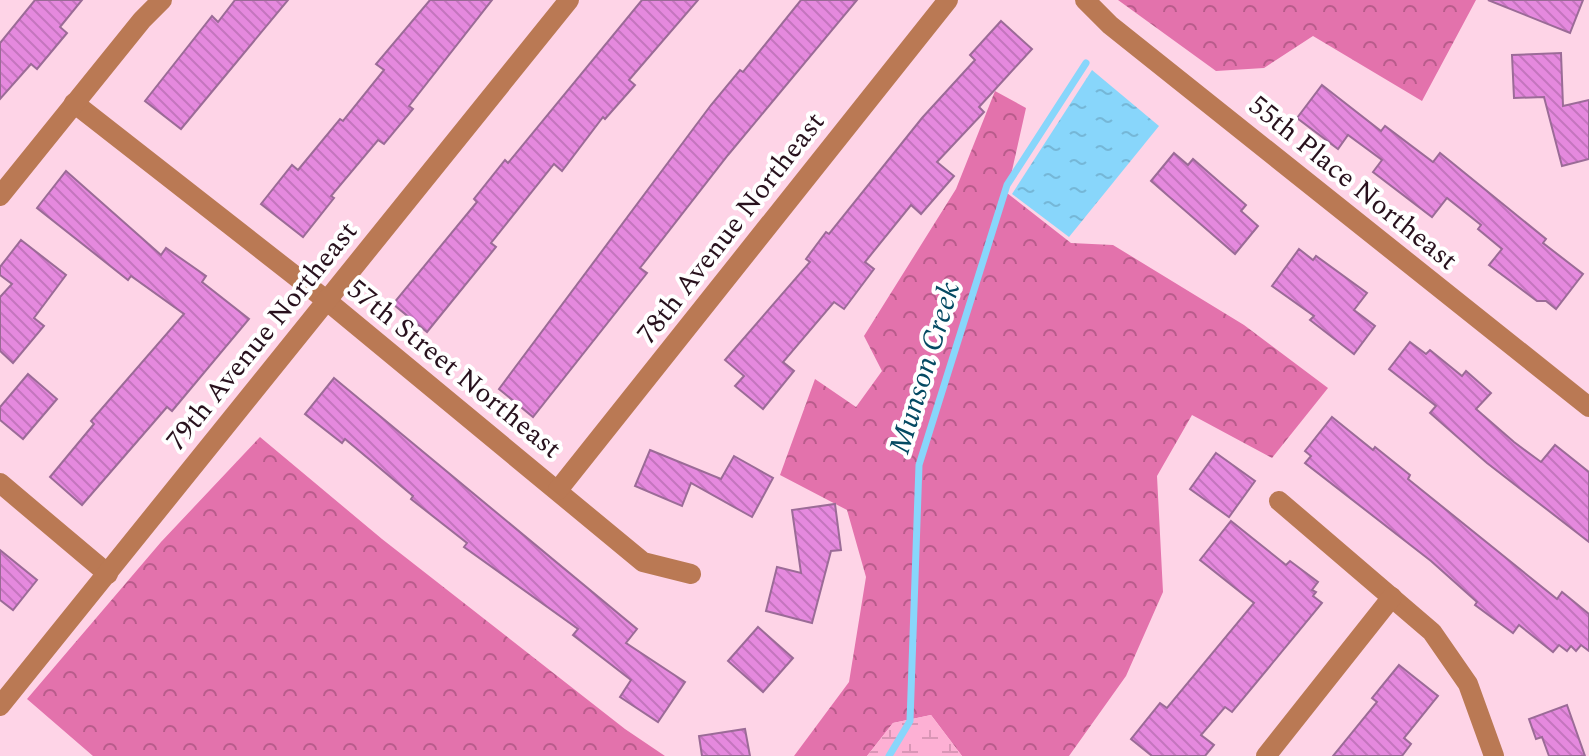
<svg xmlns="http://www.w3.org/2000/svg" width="1589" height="756" viewBox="0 0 1589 756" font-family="Spectral,serif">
<defs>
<pattern id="forest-crowns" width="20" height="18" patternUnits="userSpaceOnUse" patternTransform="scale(2)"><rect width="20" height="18" fill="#e372ac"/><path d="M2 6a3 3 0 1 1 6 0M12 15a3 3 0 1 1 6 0" fill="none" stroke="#b85c8b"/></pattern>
<pattern id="wetland-marsh" width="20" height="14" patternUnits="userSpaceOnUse" patternTransform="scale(2)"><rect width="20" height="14" fill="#fdb0d4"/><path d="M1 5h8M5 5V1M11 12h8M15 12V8" fill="none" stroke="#d996b6"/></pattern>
<pattern id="water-ripples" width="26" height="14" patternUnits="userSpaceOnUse" patternTransform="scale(2)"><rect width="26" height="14" fill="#88d6fb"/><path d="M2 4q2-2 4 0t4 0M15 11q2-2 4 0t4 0" fill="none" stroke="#75b7d7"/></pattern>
<pattern id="building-back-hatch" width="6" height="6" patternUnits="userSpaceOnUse" patternTransform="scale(2)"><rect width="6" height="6" fill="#e589de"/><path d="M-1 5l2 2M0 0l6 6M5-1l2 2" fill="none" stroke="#c475be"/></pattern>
</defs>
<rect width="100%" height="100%" fill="#fed4e7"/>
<g fill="url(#forest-crowns)">
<polygon points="1118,0 1476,0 1422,101 1313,36 1264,68 1216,71"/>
<polygon points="995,91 1026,108 1007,193 1071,243 1113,245 1244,325 1328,388 1272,458 1192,415 1157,476 1163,592 1126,676 1069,756 962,756 931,715 893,723 867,756 794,756 849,682 866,577 847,510 780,475 815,379 856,407 882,371 864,336 956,189"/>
<polygon points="260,437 382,539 625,729 665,756 93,756 27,699 161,542"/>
</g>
<polygon fill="url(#wetland-marsh)" points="931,715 962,756 867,756 893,723"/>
<polygon fill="url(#water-ripples)" points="1092,70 1159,126 1069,237 1012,194"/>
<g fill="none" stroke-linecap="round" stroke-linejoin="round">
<polyline stroke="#88d6fb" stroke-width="7" points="889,756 910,721 919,465 1007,185 1086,63"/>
</g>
<g fill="url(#building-back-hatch)" stroke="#9b6b97" stroke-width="2">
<polygon points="35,0 82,0 60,27 67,33 37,69 31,64 0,99 0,43"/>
<polygon points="235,0 288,0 181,129 145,101 212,16 218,22"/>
<polygon points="430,0 492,0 409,106 413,109 384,144 378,140 331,196 334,198 303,237 261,204 292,165 298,170 340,119 343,121 384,70 376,64"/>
<polygon points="642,0 698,0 629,80 635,85 605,119 603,117 562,171 554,164 491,243 496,247 427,332 393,304 477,202 474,199 505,160 508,163"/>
<polygon points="801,0 857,0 728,155 640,268 647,273 533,417 499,389 711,105 740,70 743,72"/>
<polygon points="1488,0 1583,0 1570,33"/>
<polygon points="1001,21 1032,49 979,107 984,112 937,162 954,176 921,214 911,205 865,262 874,269 844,309 834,302 783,362 794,371 763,409 735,386 744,376 725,360 810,262 806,259 826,232 829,234 922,118 975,60 970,55"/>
<polygon points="1561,53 1563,106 1589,100 1589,159 1562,166 1544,97 1514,98 1512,55"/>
<polygon points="1322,85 1381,131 1385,126 1433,162 1440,153 1546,239 1543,243 1583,274 1556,309 1546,301 1537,301 1489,265 1502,249 1478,229 1481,225 1447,198 1432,217 1373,172 1382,160 1348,135 1338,149 1297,118"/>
<polygon points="1174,153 1188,165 1193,159 1246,205 1241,211 1258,226 1235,254 1151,181"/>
<polygon points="66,171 161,255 166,248 206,276 202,282 249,319 172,411 167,407 82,505 50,477 94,424 91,421 184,314 131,276 128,280 37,208"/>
<polygon points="21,240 66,275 34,318 44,326 13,363 0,351 0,297 12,284 0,275 0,267"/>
<polygon points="1299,249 1313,260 1316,256 1367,293 1354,310 1375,326 1354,354 1310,320 1314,316 1272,286"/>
<polygon points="1410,342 1426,354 1430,350 1462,376 1466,371 1491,393 1476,409 1514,442 1541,462 1555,445 1589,472 1589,542 1487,463 1430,413 1436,406 1389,369"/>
<polygon points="28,374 57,399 23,439 0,420 0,407"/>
<polygon points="334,378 637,629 626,643 685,682 658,722 620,697 631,680 573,635 578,629 464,547 467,543 411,499 413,496 345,439 342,443 305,414"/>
<polygon points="1332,417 1373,450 1375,447 1410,475 1408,479 1557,599 1562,592 1589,614 1589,651 1581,645 1576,651 1571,646 1567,651 1559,645 1553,652 1519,625 1513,633 1475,605 1477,602 1431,561 1305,463 1311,456 1305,451"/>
<polygon points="650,450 721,479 734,456 773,478 752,517 691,483 682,506 635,486"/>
<polygon points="1216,453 1255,481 1229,517 1190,489"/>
<polygon points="835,504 841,550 831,551 812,623 766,611 777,567 801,573 792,510"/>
<polygon points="1231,521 1286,565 1290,561 1318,582 1312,590 1316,592 1313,596 1322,603 1232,712 1225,707 1201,735 1214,745 1205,756 1152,756 1131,739 1160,703 1167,708 1254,603 1200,560"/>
<polygon points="0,550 37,580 13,610 0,600"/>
<polygon points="758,627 793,658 763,692 728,661"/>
<polygon points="1399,665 1438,696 1404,738 1411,744 1402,756 1333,756 1377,702 1372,698"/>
<polygon points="1567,705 1585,756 1549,756 1542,737 1536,739 1529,719"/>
<polygon points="745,729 750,756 702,756 699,736"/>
</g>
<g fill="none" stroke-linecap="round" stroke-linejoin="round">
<g stroke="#ba7954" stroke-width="20">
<polyline points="1085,0 1110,25 1589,407"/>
<polyline points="74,103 326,300 643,562 691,574"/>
<polyline points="0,196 142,20 162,0"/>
<polyline points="0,483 108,574"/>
<polyline points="558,490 948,0"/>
<polyline points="1279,501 1432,632 1468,684 1494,756"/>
<polyline points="0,706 569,0"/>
<polyline points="1266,756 1392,597"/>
</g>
</g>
<g text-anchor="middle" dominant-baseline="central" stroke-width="8" stroke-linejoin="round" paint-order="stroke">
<g font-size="28" fill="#28111d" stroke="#fff">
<text transform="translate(1353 183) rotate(39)">55th Place Northeast</text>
<text transform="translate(731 228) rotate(-52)">78th Avenue Northeast</text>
<text transform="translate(262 336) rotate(-51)">79th Avenue Northeast</text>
<text transform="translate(454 369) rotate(39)">57th Street Northeast</text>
</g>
<g font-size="30" font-style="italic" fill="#054a63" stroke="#fff">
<text transform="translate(925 368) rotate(-73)">Munson Creek</text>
</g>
</g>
</svg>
